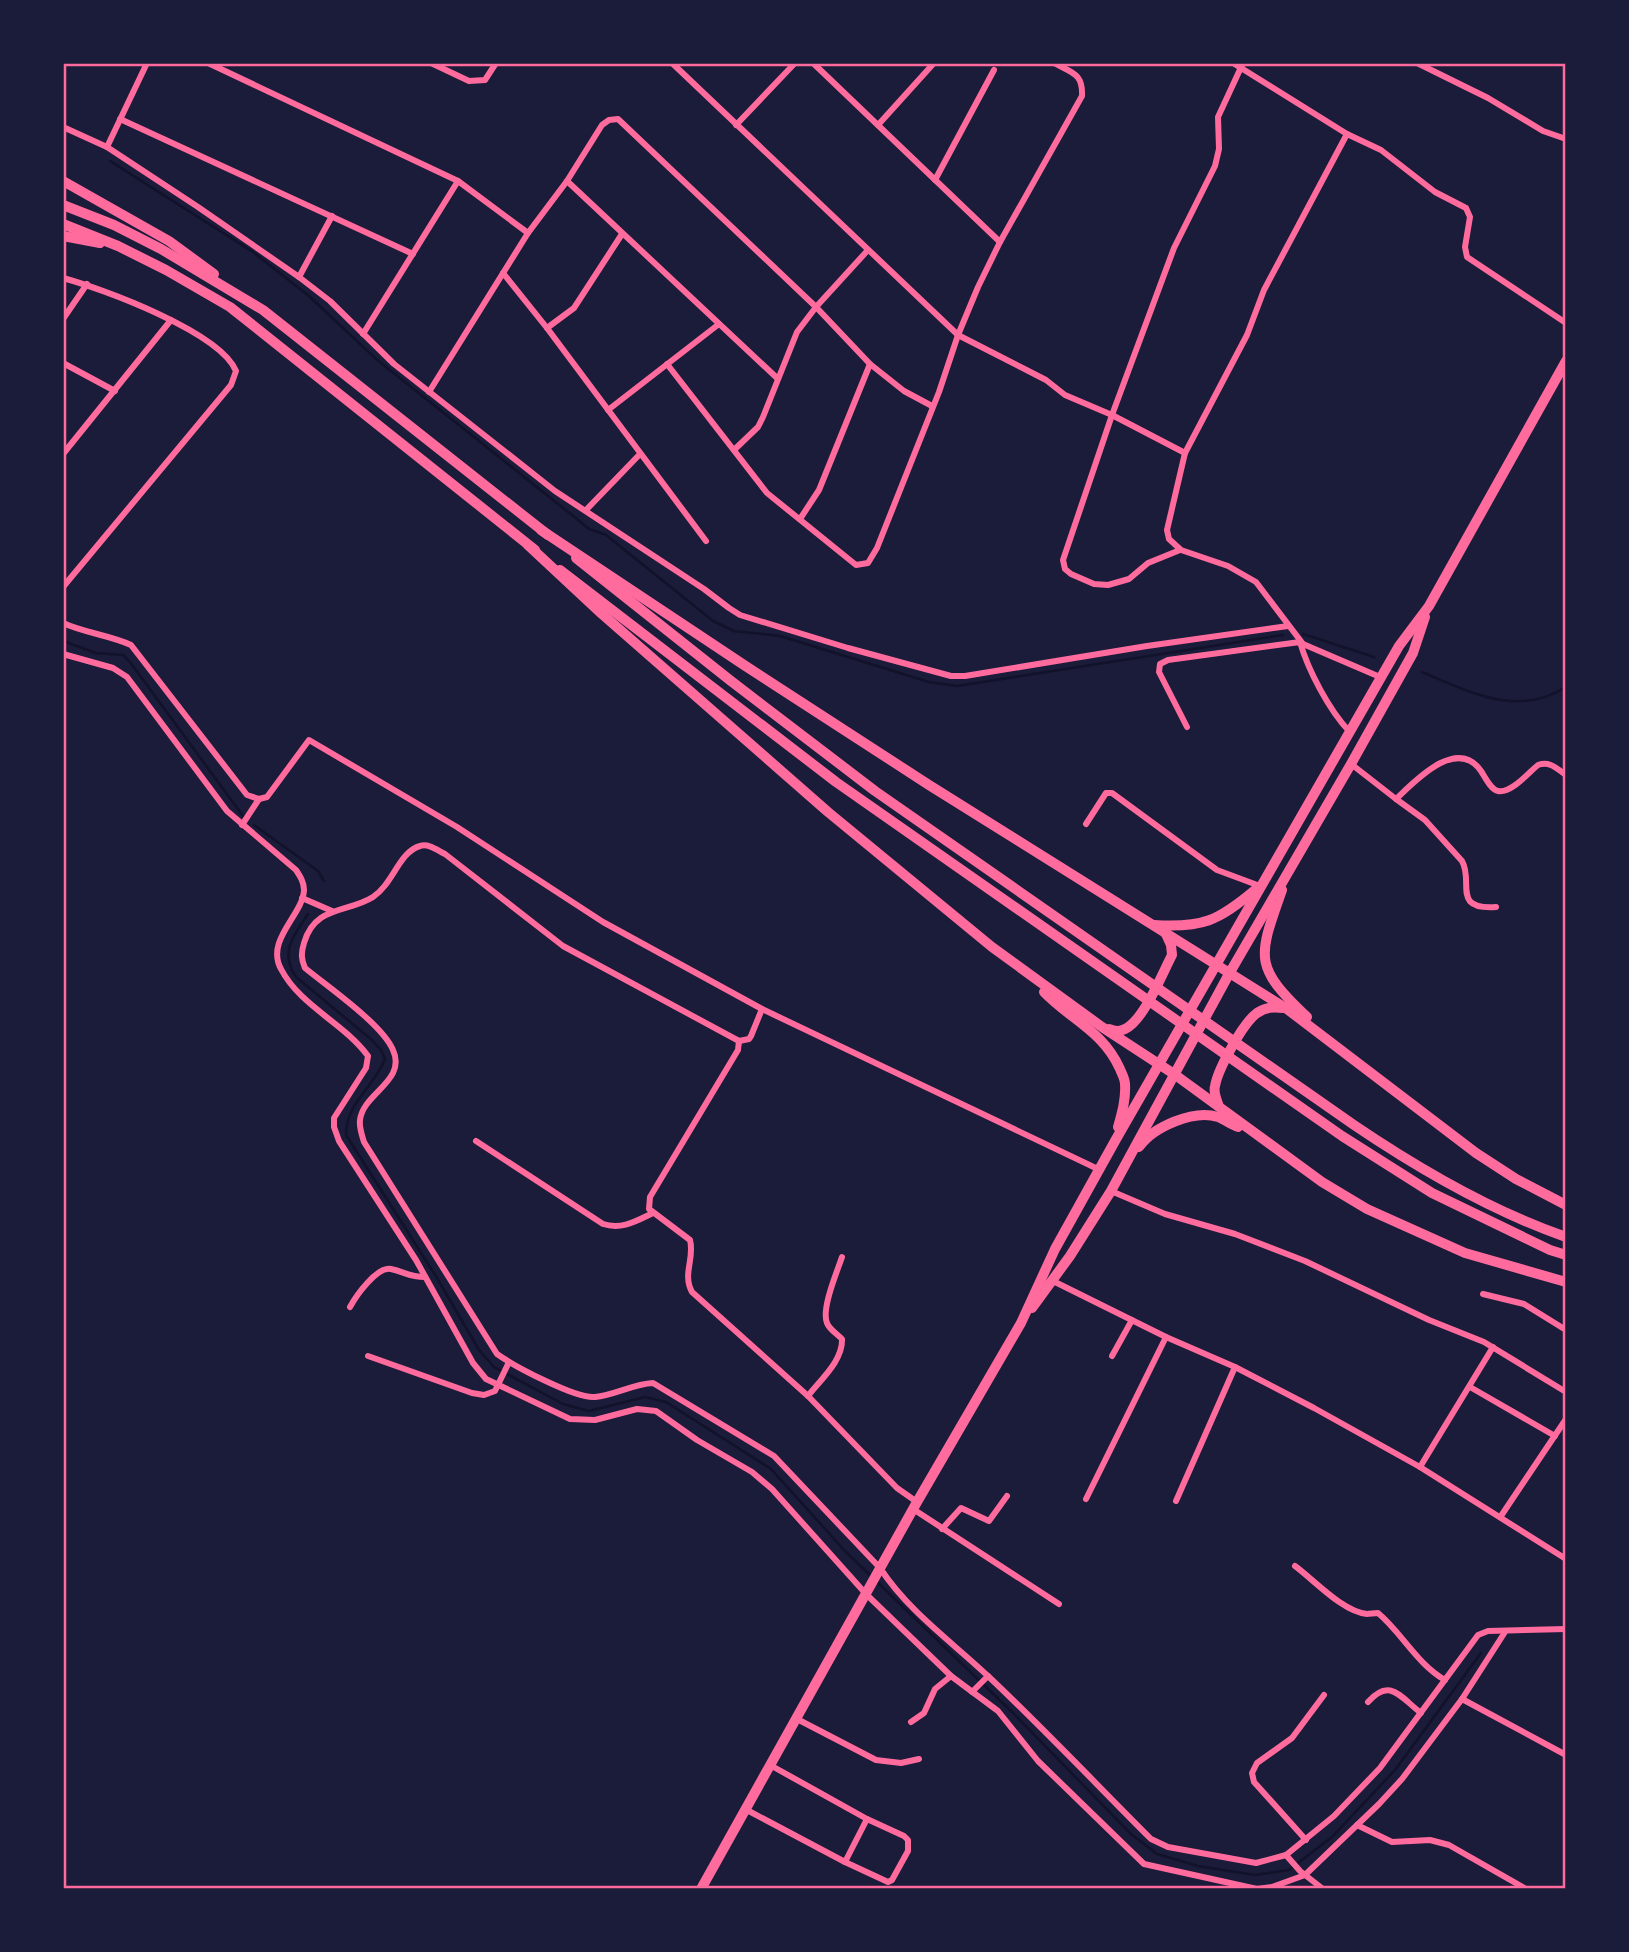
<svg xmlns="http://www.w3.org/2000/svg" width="1629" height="1952" viewBox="0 0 1629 1952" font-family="Montserrat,sans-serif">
<rect width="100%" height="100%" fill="#1b1b3a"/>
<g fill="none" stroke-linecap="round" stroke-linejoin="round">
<g stroke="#12122b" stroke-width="2.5">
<polyline points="110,161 253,252 309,296 376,359 577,519 589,529 606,535 713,621 734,631 780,636 929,682 957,686 1283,635"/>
<polyline points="1303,634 1374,657"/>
<polyline points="63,641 96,653 123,655 130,662 243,816"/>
<path d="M 1422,672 C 1470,692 1517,718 1566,687"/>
<polyline points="254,825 318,871 324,881"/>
<path d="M 308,914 C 294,935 279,952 296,977 L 372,1040 L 381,1050 L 385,1059 C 374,1087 346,1103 346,1135 L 437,1278 L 479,1350 L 494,1367 L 563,1404 L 589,1411 L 645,1397 L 666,1402 L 771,1469 L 845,1551 L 1012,1712 L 1131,1834 L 1157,1854 L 1198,1866 L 1255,1875 L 1289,1870 L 1332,1837 L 1395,1770 L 1481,1653"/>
</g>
<g stroke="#ff6b9d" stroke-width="6">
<polyline points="208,63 458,181 528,233"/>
<polyline points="431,63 469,81 485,80 496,63"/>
<polyline points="672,63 958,335 1046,380 1065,395 1112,415 1185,453"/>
<polyline points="813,63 1000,242"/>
<polyline points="1233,63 1347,134 1381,150 1435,192 1466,208 1470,217 1465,247 1467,257 1566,323"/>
<polyline points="1417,63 1488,98 1543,131 1566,139"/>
<polyline points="120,119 413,254"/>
<polyline points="736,125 795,63"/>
<polyline points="878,125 934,63"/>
<polyline points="63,127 107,147 198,207 299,277 330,301 394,364 555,491 704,589 729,608 740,615 848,648 951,676 965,676 1147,646 1288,626"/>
<polyline points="1347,134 1264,290 1247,335 1185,453 1167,530 1169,539 1181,550 1228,566 1256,582 1303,644 1380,677"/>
<polyline points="107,147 147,63"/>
<polyline points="935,180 994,70"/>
<polyline points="567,181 777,378"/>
<polyline points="503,273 547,328 706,541"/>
<polyline points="299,277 332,216"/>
<path d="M 63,278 C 103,289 220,332 236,371 L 231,385 L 63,587"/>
<polyline points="63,319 87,284"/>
<polyline points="547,328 574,308 622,234"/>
<polyline points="363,334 458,181"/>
<polyline points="63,363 115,391"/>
<path d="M 667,364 L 767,493 L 856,565 L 868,563 L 877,548 L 939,392 L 958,335 L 978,287 L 1000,242 L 1082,96 C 1083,73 1072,73 1054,63"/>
<polyline points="429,392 528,233 567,181 602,125 609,120 618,119 816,307 870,364 904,391 932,406"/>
<polyline points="608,410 719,324"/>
<polyline points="734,450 758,427 763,417 797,332 816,307 868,250"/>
<polyline points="63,454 171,320"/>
<polyline points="586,510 640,454"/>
<polyline points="800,519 819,490 870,364"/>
<polyline points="1180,550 1148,563 1129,579 1108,585 1094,584 1071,574 1065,569 1063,560 1112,415 1174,248 1215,166 1219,149 1218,117 1243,63"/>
<path d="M 63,623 C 85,633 109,635 131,645 L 247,795 L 259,799 L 267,797 L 309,740 L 457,827 L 603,922 L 762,1009 L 1100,1170"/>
<path d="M 63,654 L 113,668 L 127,677 L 227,811 L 296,870 C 300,876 304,882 304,890 C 303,915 265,940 281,969 C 300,1006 344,1023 368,1056 L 366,1068 L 334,1118 L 334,1127 L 339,1141 L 416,1260 L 473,1363 L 486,1379 L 570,1419 L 595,1420 L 637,1409 L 656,1411 L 697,1440 L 752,1472 L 772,1489 L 866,1594 L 895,1622 L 951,1676 L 998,1711 L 1038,1761 L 1144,1864 L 1257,1889 L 1272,1887 L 1305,1875 L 1379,1804 L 1402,1779 L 1462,1699 L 1505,1632"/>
<path d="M 1187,727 L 1159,672 L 1160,664 L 1168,660 L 1300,642 C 1308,670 1329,710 1349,731"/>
<path d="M 1351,764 L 1396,799 C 1415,781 1457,736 1481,771 C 1485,777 1491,790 1498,791 C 1511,794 1529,772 1538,765 C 1550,761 1556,768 1566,775"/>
<path d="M 1396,799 L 1425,820 L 1462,861 C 1474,882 1451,910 1496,907"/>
<polyline points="1086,824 1106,793 1112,793 1217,870 1260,886"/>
<polyline points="242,825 259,799"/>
<polyline points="302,898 332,911"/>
<path d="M 762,1009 L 751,1036 L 749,1039 L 739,1041 L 563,946 L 445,854 C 437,850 428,843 420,846 C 399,852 393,884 373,897 C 348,913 315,905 304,943 C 301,953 301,959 305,968 C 328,987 382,1024 393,1050 C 407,1081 363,1093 360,1120 C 359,1128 362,1135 364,1142 L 497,1354 C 514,1366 576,1399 595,1397 C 615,1395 633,1384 653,1383 L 774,1456 L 880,1568 C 909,1612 951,1641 989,1677 C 1044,1729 1097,1785 1151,1839 L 1168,1847 L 1256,1863 L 1286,1855 L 1334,1816 L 1380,1768 L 1478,1635 L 1488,1631 L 1566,1629"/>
<path d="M 739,1041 L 738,1050 L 650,1197 L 649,1209 L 690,1240 C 695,1258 682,1274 692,1292 L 808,1396 L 897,1488 L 917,1502"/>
<path d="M 476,1141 L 603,1224 C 622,1230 636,1221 653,1213"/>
<polyline points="1111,1191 1165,1214 1235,1234 1305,1261 1429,1320 1484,1342 1566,1392"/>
<polyline points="1053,1281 1166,1337 1235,1367 1314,1408 1420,1467 1566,1559"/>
<polyline points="1483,1294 1524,1304 1566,1330"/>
<path d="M 350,1307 C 356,1296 377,1266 391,1269 C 405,1272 409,1277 425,1277"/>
<polyline points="368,1356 472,1393 484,1395 495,1391 509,1362"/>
<polyline points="1112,1356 1132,1320"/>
<polyline points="1470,1387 1555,1436"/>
<path d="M 808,1396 C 820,1380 843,1361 842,1339 C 837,1334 829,1329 827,1323 C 821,1309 837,1272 842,1257"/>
<polyline points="1420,1467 1493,1347"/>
<polyline points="1086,1499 1166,1337"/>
<polyline points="1176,1501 1235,1367"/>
<polyline points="913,1509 1059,1604"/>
<polyline points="1501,1516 1566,1419"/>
<polyline points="942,1529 961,1508 989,1521 1007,1496"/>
<path d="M 1295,1566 C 1314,1580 1343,1612 1367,1614 C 1370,1614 1374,1613 1378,1613 C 1402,1633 1417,1664 1445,1680"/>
<polyline points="972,1692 988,1676"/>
<polyline points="1462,1699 1566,1755"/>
<path d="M 1368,1702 C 1390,1677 1400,1697 1421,1713"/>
<polyline points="797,1719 876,1760 901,1763 919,1759"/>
<polyline points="911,1722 924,1713 935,1689 951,1676"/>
<polyline points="745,1809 845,1862 867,1819 770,1765"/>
<polyline points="1357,1825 1392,1842 1430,1840 1449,1845 1526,1889"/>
<polyline points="1306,1840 1254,1782 1252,1773 1257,1763 1292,1738 1324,1695"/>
<polyline points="1286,1855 1300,1871 1323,1889"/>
<polyline points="845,1862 888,1882 892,1880 908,1851 908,1840 904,1836 867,1819"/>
</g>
<g stroke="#ff6b9d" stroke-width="10">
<polyline points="63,181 169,241 214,274"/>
<polyline points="63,205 114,225 161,249 263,310 548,535"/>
<polyline points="63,224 118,246 166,270 230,307 535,550"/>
<polyline points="63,236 100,243"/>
<path d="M 576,558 L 731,681 L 875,791 L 1354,1125 C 1419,1169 1491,1211 1566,1237"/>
<polyline points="560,570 836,782 1342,1136 1432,1193 1550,1250 1566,1255"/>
</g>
<g stroke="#ff6b9d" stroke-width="10">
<polyline points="541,530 744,665 929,785 1287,1009 1476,1153 1516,1179 1566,1205"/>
<polyline points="528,545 602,614 828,812 992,947 1102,1027 1174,1074 1322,1182 1367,1209 1465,1253 1566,1282"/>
<path d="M 1282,890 C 1258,958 1253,966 1307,1017"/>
<path d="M 1154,925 C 1203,928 1218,921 1255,890"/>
<path d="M 1044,992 C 1071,1020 1103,1031 1120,1069 C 1122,1074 1125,1079 1125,1084 C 1126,1099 1122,1113 1118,1127"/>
<path d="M 1109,1029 C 1115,1031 1119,1032 1125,1029 C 1144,1020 1162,974 1172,955 L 1171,945 L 1166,934"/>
<path d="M 1219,1107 C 1217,1100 1213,1093 1215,1086 C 1218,1069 1243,1023 1257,1013 C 1266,1007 1273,1007 1283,1008"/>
<path d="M 1139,1147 C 1153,1127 1194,1109 1218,1117 C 1225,1120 1231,1124 1238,1127"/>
<polyline points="1032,1308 1070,1256 1111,1191 1229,974 1351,764 1413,653 1425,617"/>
<polyline points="701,1889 917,1502 1021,1323 1055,1249 1115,1141 1399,646 1429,606 1566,361"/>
</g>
</g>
<rect width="1629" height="1952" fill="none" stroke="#1b1b3a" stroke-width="130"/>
<rect x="65" y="65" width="1499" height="1822" fill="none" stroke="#ff6b9d" stroke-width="2.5"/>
</svg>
